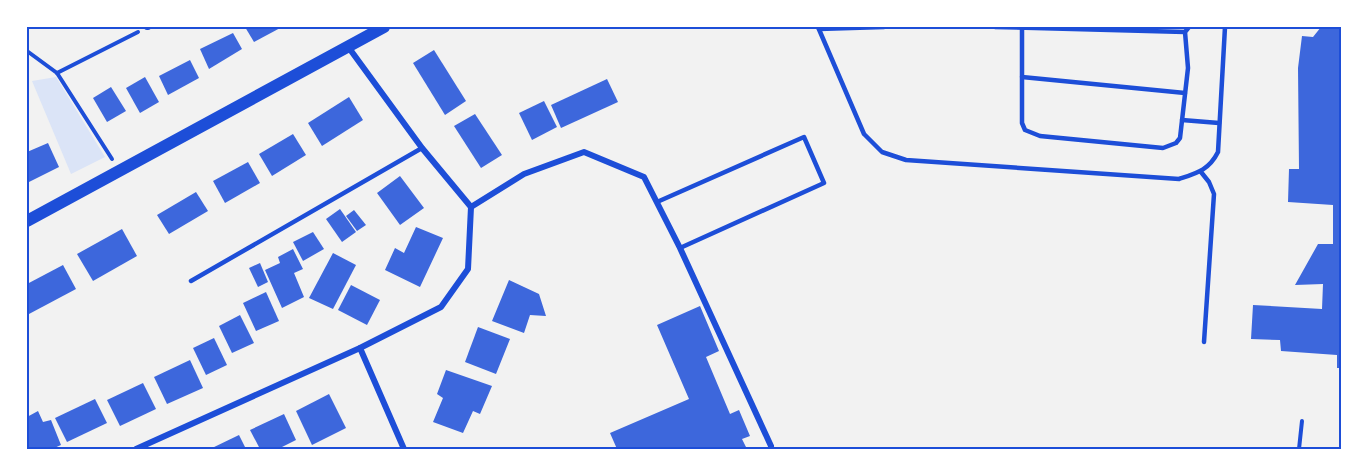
<svg xmlns="http://www.w3.org/2000/svg" width="1368" height="476" viewBox="0 0 1368 476" font-family="'Fira Sans',sans-serif">
<rect width="100%" height="100%" fill="#f2f2f2"/>
<polygon fill="#dbe4f7" points="56,77 105,157 71,174 32,81"/>
<g fill="#3d67dc">
<polygon points="245,27 282,27 254,42"/>
<polygon points="1321,27 1341,27 1341,368 1337,368 1337,355 1281,351 1280,340 1251,339 1253,305 1322,309 1323,284 1295,285 1318,244 1333,244 1333,205 1288,202 1289,169 1299,169 1298,68 1302,36 1313,37"/>
<polygon points="233,33 242,49 209,69 200,49"/>
<polygon points="434,50 466,101 445,115 413,63"/>
<polygon points="190,60 199,78 168,95 159,76"/>
<polygon points="145,77 159,102 140,113 126,88"/>
<polygon points="607,79 618,102 561,128 551,105"/>
<polygon points="111,87 126,111 107,122 93,98"/>
<polygon points="349,97 363,120 322,146 308,123"/>
<polygon points="544,101 557,127 532,140 519,113"/>
<polygon points="475,114 502,155 481,168 454,126"/>
<polygon points="293,134 306,155 272,176 259,154"/>
<polygon points="48,143 59,167 27,183 27,152"/>
<polygon points="248,162 260,183 225,203 213,181"/>
<polygon points="400,176 424,208 400,225 377,193"/>
<polygon points="196,192 208,211 169,234 157,215"/>
<polygon points="340,209 356,232 342,242 326,219"/>
<polygon points="354,210 366,225 357,231 346,216"/>
<polygon points="416,227 443,238 420,287 385,270 395,248 404,253"/>
<polygon points="122,229 137,256 93,281 77,254"/>
<polygon points="313,232 324,249 303,261 293,242"/>
<polygon points="293,249 303,269 294,273 304,297 282,308 265,270 280,263 278,257"/>
<polygon points="333,253 356,265 333,309 309,298"/>
<polygon points="260,263 268,282 258,287 249,268"/>
<polygon points="63,265 76,289 29,314 27,284"/>
<polygon points="509,280 539,294 546,316 530,315 524,333 492,321"/>
<polygon points="351,285 380,300 367,325 338,310"/>
<polygon points="266,292 279,321 256,331 243,303"/>
<polygon points="700,306 719,351 706,357 730,414 739,410 750,436 742,439 747,449 617,449 610,433 689,399 657,325"/>
<polygon points="240,315 254,343 232,353 219,326"/>
<polygon points="478,327 510,339 496,374 465,362"/>
<polygon points="214,338 227,365 206,375 193,348"/>
<polygon points="190,360 203,388 167,404 154,377"/>
<polygon points="446,370 492,386 480,414 473,411 463,433 433,422 443,398 437,394"/>
<polygon points="143,383 156,409 120,426 107,400"/>
<polygon points="329,394 346,428 312,445 296,411"/>
<polygon points="95,399 107,423 67,442 55,418"/>
<polygon points="38,411 43,422 51,420 61,445 52,449 27,449 27,417"/>
<polygon points="284,414 296,440 278,449 260,449 250,430"/>
<polygon points="239,435 246,449 210,449"/>
</g>
<g fill="none" stroke-linecap="round" stroke-linejoin="round">
<g stroke="#1d4ed8" stroke-width="4">
<polyline points="27,51 57,73 112,159"/>
<polyline points="57,73 138,32"/>
<polyline points="1299,449 1302,421"/>
</g>
<g stroke="#1d4ed8" stroke-width="4.5">
<path d="M 818,27 L 864,134 L 882,152 L 906,160 L 1179,179 C 1197,173 1209,170 1218,152 L 1225,27"/>
<polyline points="995,27 1185,32"/>
<polyline points="819,29 884,27"/>
<polyline points="1022,29 1022,123 1025,130 1040,136 1163,148 1176,143 1180,138 1188,68 1185,32 1189,27"/>
<polyline points="1022,77 1185,93"/>
<polyline points="1182,120 1219,123"/>
<polyline points="1201,172 1209,182 1214,194 1204,342"/>
<polyline points="657,202 804,137 824,183 680,248"/>
<polyline points="191,281 422,148"/>
</g>
<g stroke="#1d4ed8" stroke-width="6">
<polyline points="147,27 148,27"/>
<polyline points="471,207 524,174 584,152 644,177 680,248 771,446"/>
<polyline points="360,348 404,449"/>
<polyline points="136,449 360,348 441,307 468,269 471,207 422,148 349,48"/>
</g>
<polyline stroke="#1d4ed8" stroke-width="12" points="27,221 384,27"/>
</g>
<rect width="1368" height="476" fill="none" stroke="#ffffff" stroke-width="57"/>
<rect x="28" y="28" width="1312" height="420" fill="none" stroke="#1d4ed8" stroke-width="2"/>
</svg>
